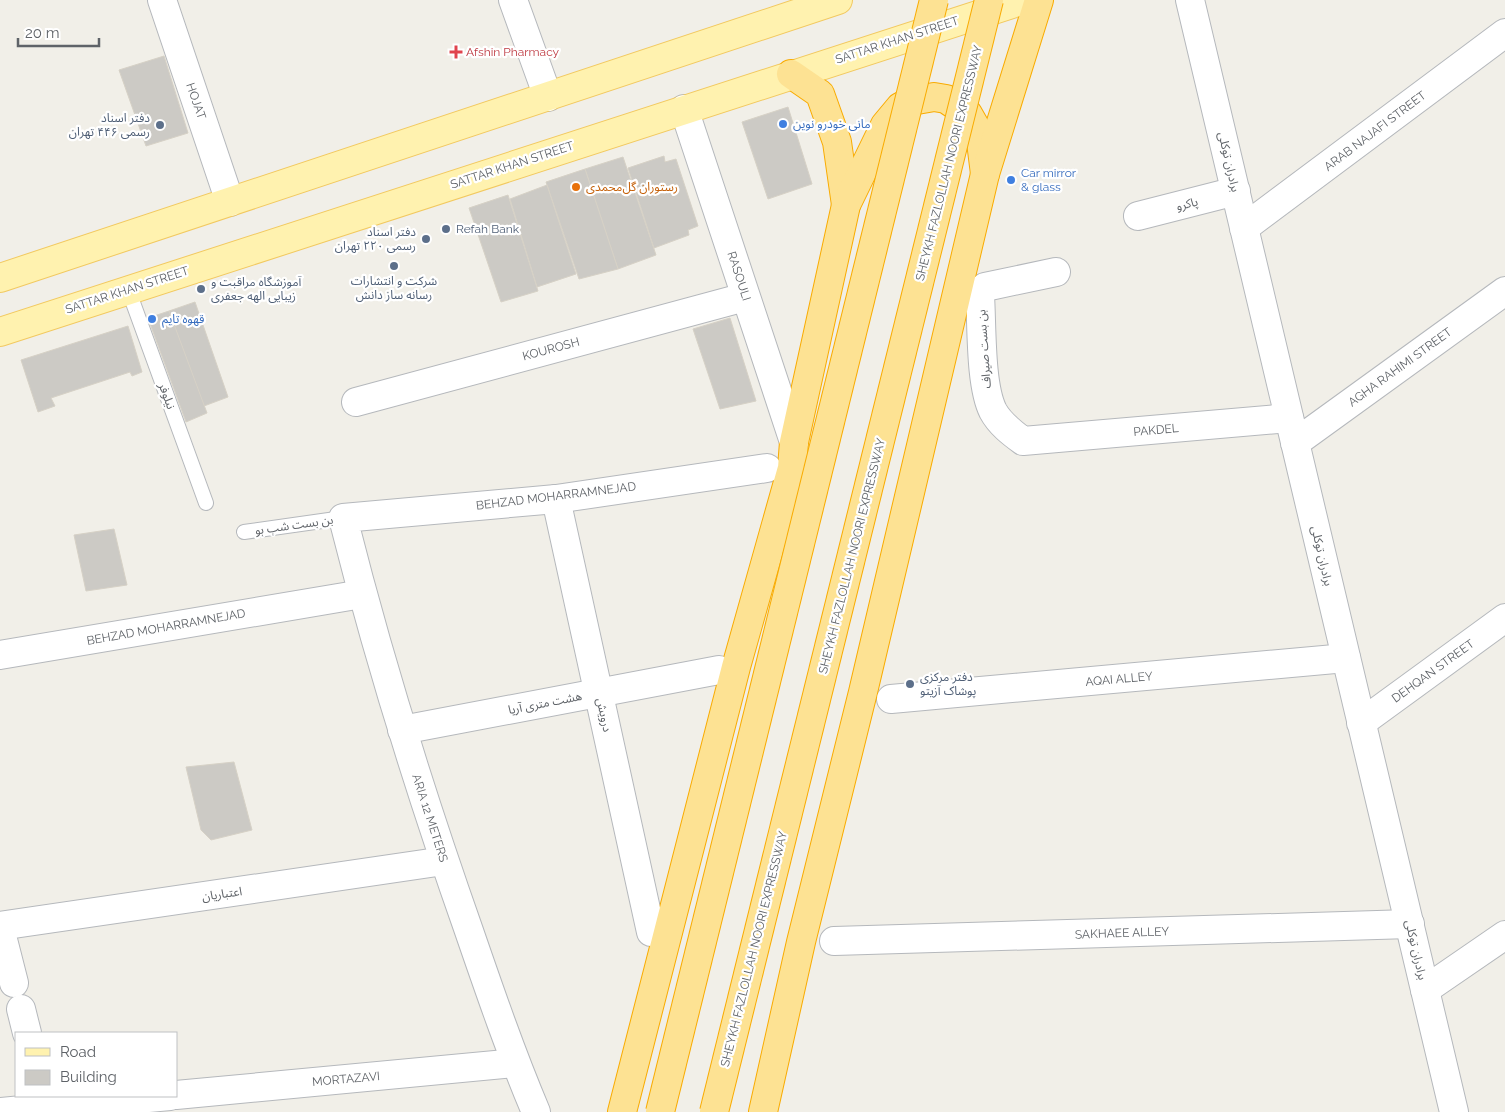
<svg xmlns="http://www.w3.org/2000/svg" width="1505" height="1112" viewBox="0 0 1505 1112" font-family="Raleway,'Noto Sans Arabic',sans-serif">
<rect width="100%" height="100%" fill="#f1efe8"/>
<g fill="#cccac5" stroke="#d6d1c6">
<polygon points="164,56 188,133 146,146 119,70"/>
<polygon points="788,107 812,184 768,199 742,122"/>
<polygon points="664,156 665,162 676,159 698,226 688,230 689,235 654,248 628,168"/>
<polygon points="623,157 656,255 618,269 585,169"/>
<polygon points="585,169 618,269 579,279 546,182"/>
<polygon points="547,185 576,274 537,287 510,199"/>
<polygon points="508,195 538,291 501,302 469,208"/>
<polygon points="195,302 228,397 204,406 169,311"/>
<polygon points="169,311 207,413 186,422 148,318"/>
<polygon points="730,318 756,401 720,409 693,329"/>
<polygon points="128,326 142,372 132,376 130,372 51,398 55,406 38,412 21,360"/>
<polygon points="114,529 127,585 86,591 74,535"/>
<polygon points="234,762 252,830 211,840 201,830 186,767"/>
</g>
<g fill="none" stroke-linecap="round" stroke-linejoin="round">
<g stroke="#b5b8bc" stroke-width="16">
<g id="lane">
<polyline points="128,289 206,503"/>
<polyline points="244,532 343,518"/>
</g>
</g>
<g stroke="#b5b8bc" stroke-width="30">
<g id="street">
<polyline points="162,0 230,202"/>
<polyline points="513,0 548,97"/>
<polyline points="1190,0 1454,1112"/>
<polyline points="684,109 794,442"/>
<polyline points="1138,216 1236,191"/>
<polyline points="1244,228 1505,33"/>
<path d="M 1056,272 L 985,287 L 980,295 C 982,326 980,385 993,411 C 1000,424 1012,433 1023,441 L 1289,418"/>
<polyline points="356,402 745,297"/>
<polyline points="1295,443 1505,291"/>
<polyline points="556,499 651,932"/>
<polyline points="0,655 362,594"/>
<polyline points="891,699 1346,658"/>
<polyline points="1361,723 1505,618"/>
<polyline points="402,730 719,670"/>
<polyline points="0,926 444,861"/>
<polyline points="0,928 14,983"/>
<polyline points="834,941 1410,924"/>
<polyline points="1425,990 1505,935"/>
<polyline points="21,1009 27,1033"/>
<polyline points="176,1095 515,1063"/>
<polyline points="0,1112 170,1096"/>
<path d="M 536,1112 C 511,1053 490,992 469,931 C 421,795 378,657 343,518 L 556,499 L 767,468"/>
</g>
</g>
<g stroke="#f2c960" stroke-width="30">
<g id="primary">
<polyline points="0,278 838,0"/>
<polyline points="0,332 1024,0"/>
</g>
</g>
<g stroke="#f9ab00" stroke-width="30">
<g id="highway">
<polyline points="791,74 820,94 837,142 846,205"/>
<polyline points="622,1112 736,667 792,468 794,442 846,205 885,125 900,107 911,101 934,97 946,99 968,114 976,128 981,142 985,174"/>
<polyline points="763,1112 801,942 863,692 985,174 1039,0"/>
</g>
</g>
<use href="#lane" stroke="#fff" stroke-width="14"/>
<use href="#street" stroke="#fff" stroke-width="28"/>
<use href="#primary" stroke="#fff2af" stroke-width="28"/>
<use href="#highway" stroke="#fde293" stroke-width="28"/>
<g stroke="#f9ab00" stroke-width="30" stroke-linecap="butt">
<g id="highway-bridge">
<polyline points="660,1112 934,0"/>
<polyline points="714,1112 989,0"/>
</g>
</g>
<use href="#highway-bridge" stroke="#fde293" stroke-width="28"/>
</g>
<path fill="#e0444e" stroke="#fff" stroke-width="2" d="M453.5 44.5h5v5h5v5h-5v5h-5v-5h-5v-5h5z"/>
<g fill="#3f7fe0" stroke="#fff" stroke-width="2">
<circle cx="783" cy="124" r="5"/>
<circle cx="1011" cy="180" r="5"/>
<circle cx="152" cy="319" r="5"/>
</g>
<g fill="#5c6f8a" stroke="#fff" stroke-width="2">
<circle cx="160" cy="125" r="5"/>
<circle cx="446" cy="229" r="5"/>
<circle cx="426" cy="239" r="5"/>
<circle cx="394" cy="266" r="5"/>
<circle cx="201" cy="289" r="5"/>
<circle cx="910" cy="684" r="5"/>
</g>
<circle fill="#e8710a" stroke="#fff" stroke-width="2" cx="576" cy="187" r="5"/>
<g text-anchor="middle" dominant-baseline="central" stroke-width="4.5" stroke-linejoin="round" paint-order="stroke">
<g font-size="12" fill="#5f6368" stroke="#fff">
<text transform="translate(897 40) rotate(-18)">SATTAR KHAN STREET</text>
<text transform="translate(196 101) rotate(71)">HOJAT</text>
<text transform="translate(1375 131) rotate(-37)">ARAB NAJAFI STREET</text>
<text transform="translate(1229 162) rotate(77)">برادران توکلی</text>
<text transform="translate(949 163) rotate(-76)">SHEYKH FAZLOLLAH NOORI EXPRESSWAY</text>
<text transform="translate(512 165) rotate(-18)">SATTAR KHAN STREET</text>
<text transform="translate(1187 204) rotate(-14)">پاکرو</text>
<text transform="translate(739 276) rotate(72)">RASOULI</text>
<text transform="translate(127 290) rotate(-18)">SATTAR KHAN STREET</text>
<text transform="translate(551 349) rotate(-15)">KOUROSH</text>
<text transform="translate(984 349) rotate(-94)">بن بست صیراف</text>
<text transform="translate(1400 367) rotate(-36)">AGHA RAHIMI STREET</text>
<text transform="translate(167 396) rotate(70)">نیلوفر</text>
<text transform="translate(1156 430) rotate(-5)">PAKDEL</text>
<text transform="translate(556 496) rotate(-7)">BEHZAD MOHARRAMNEJAD</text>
<text transform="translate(294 525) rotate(-8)">بن بست شب بو</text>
<text transform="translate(852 556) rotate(-76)">SHEYKH FAZLOLLAH NOORI EXPRESSWAY</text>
<text transform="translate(1322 556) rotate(77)">برادران توکلی</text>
<text transform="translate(166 627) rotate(-10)">BEHZAD MOHARRAMNEJAD</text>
<text transform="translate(1433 671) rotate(-36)">DEHQAN STREET</text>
<text transform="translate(1119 679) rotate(-5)">AQAI ALLEY</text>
<text transform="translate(545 703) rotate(-11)">هشت متری آریا</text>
<text transform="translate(604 715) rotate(78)">درویش</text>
<text transform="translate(430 818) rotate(72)">ARIA 12 METERS</text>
<text transform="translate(222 894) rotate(-8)">اعتباریان</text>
<text transform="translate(1122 933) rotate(-2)">SAKHAEE ALLEY</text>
<text transform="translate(754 949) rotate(-76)">SHEYKH FAZLOLLAH NOORI EXPRESSWAY</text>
<text transform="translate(1416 950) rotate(77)">برادران توکلی</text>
<text transform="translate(346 1079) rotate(-5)">MORTAZAVI</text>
</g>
<g font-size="12" fill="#be3a42" stroke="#fff" text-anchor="start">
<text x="466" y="52">Afshin Pharmacy</text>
</g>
<g font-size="12" fill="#4e5e75" stroke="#fff" text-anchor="start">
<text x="150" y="118" text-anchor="end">دفتر اسناد<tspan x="150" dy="14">رسمی ۴۴۶ تهران</tspan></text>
<text x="456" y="229">Refah Bank</text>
<text x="416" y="232" text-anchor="end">دفتر اسناد<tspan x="416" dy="14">رسمی ۲۲۰ تهران</tspan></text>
<text x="394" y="281" text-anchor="middle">شرکت و انتشارات<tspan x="394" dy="14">رسانه ساز دانش</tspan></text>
<text x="211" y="282">آموزشگاه مراقبت و<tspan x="211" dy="14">زیبایی الهه جعفری</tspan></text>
<text x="920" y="677">دفتر مرکزی<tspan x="920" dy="14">پوشاک آزیتو</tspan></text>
</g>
<g font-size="12" fill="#366cbe" stroke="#fff" text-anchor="start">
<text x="793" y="124">مانی خودرو نوین</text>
<text x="1021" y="173">Car mirror<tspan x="1021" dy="14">&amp; glass</tspan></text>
<text x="162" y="319">قهوه تایم</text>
</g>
<g font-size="12" fill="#c56008" stroke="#fff" text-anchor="start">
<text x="586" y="187">رستوران گل‌محمدی</text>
</g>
</g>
<rect x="15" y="1032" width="162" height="65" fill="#ffffff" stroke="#bfc1c3"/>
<rect x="25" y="1048" width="25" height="8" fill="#fff2af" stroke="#bfc1c3"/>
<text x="60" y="1057" font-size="15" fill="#5f6368">Road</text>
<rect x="25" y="1070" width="25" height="15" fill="#cccac5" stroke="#bfc1c3"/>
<text x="60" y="1082" font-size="15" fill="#5f6368">Building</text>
<path d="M18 38v8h81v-8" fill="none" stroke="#5f6368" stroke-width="2.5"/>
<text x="25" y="38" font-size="15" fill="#5f6368" stroke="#ffffff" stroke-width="4" paint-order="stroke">20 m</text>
</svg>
